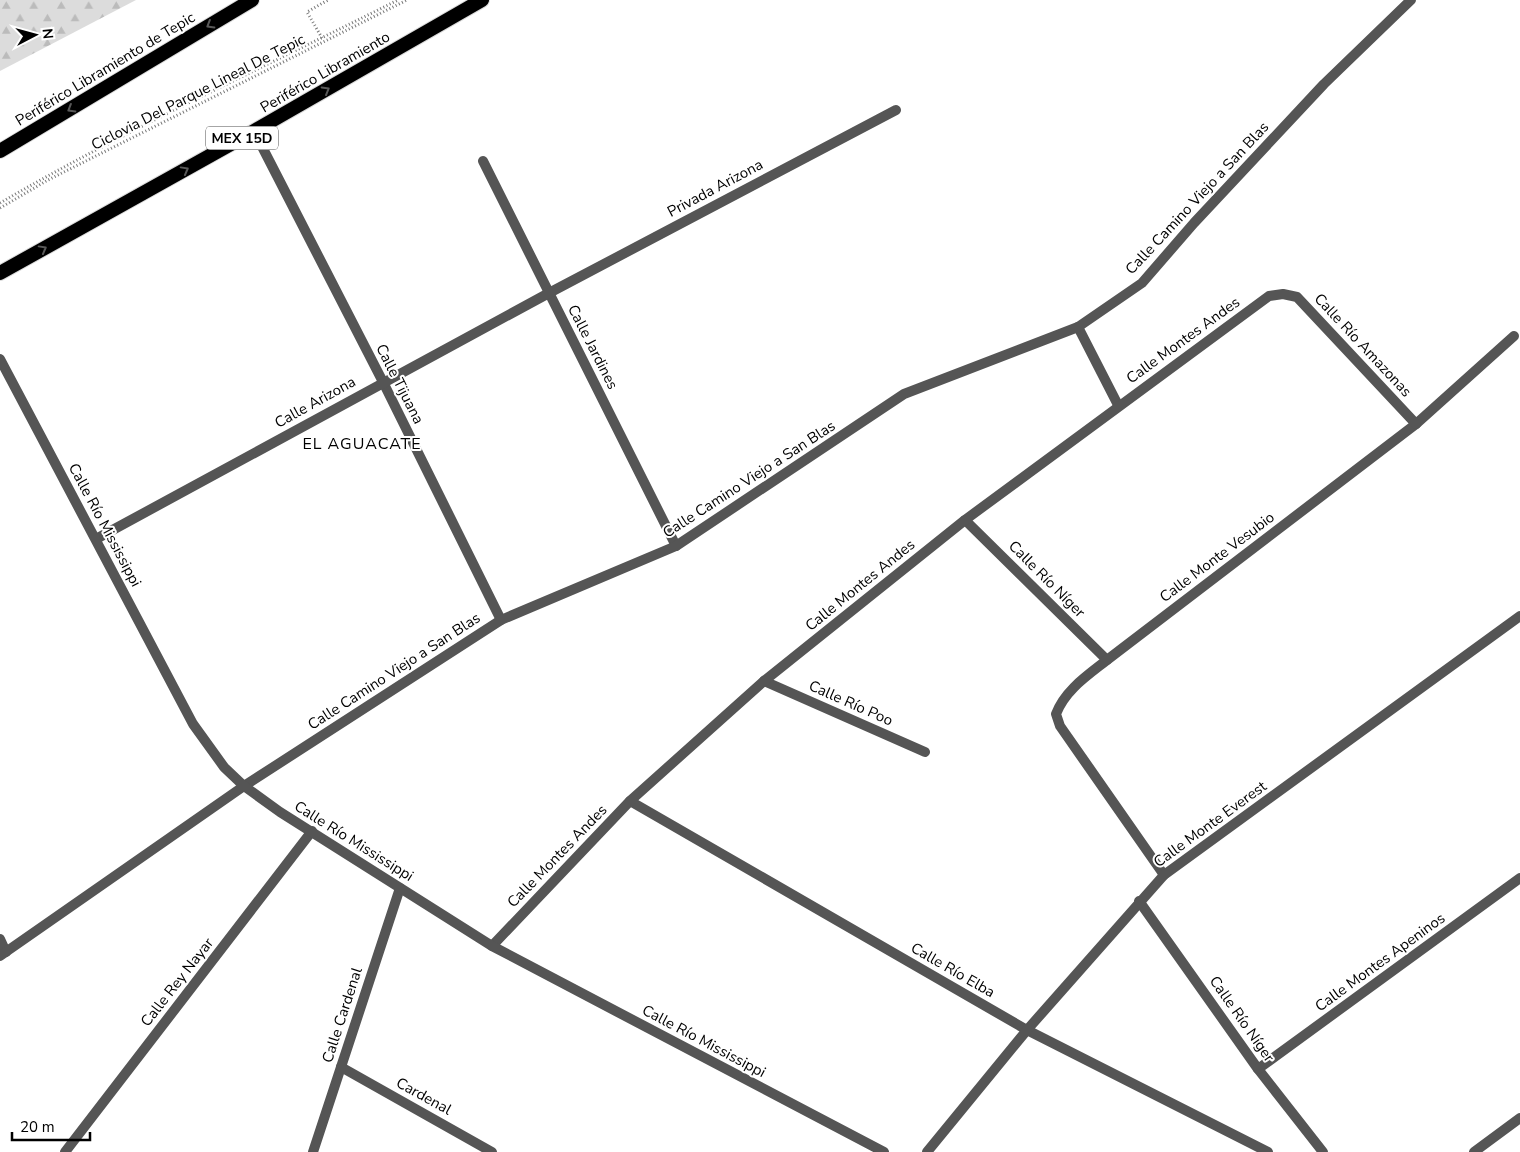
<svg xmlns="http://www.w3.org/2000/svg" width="1520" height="1152" viewBox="0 0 1520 1152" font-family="'Nunito Sans',sans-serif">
<defs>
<pattern id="forest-firs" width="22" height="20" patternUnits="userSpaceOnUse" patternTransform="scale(1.25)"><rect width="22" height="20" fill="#dcdcdc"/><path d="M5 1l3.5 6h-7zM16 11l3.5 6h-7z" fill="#bbb"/></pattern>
</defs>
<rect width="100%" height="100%" fill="#fff"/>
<polygon fill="url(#forest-firs)" points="0,0 136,0 0,71"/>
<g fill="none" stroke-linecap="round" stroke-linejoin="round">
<g stroke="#dbdbdb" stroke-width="16">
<g id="trunk">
<polyline points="0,151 252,0"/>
<polyline points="0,273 254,131 482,0"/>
</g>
</g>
<g stroke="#777" stroke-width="3" stroke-dasharray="1 2.5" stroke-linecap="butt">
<polyline points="322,38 307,12 328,0"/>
<path d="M 0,203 C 129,128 265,67 398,0"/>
<polyline points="0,208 48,180 407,0"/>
</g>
<g stroke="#555" stroke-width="10">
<polyline points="254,131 383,382 501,620"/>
<polyline points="483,161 676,546"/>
<polyline points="1078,327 1118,405"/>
<polyline points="965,520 1107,660"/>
<polyline points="96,539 549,293 896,110"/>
<polyline points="764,681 925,752"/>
<polyline points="630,801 1027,1030 1268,1152"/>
<path d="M 1164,875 L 1060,726 L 1056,714 C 1065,690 1088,675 1107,660 L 1416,424 L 1514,336"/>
<polyline points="1139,901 1258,1069 1323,1152"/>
<polyline points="0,939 6,952"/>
<polyline points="492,946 630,801 764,681 965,520 1269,296 1283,294 1297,297 1416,424"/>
<polyline points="0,956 244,786 501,620 676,546 904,394 1078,327 1142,283 1194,223 1324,84 1411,0"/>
<polyline points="341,1067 492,1152"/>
<polyline points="1258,1069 1520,878"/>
<polyline points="65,1152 312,831"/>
<polyline points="313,1152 400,888"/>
<polyline points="927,1152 1027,1030 1164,875 1520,616"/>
<polyline points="1474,1152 1520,1118"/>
</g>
<polyline stroke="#555" stroke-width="10" points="0,359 193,724 224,767 244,786 280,812 492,946 884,1152"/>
<use href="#trunk" stroke="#000" stroke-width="14"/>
</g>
<defs><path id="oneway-chevron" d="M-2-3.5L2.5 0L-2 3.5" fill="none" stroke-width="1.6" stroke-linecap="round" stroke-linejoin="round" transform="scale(1.25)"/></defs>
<g stroke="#595959">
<use href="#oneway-chevron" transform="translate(210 25) rotate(149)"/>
<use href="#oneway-chevron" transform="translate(326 90) rotate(-30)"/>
<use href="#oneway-chevron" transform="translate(71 109) rotate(149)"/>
<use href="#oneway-chevron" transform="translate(185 170) rotate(-29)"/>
<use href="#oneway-chevron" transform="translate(43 249) rotate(-29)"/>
</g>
<g text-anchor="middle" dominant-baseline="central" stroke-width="4" stroke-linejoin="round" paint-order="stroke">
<rect fill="#fff" stroke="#4c4c4c" stroke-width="1" x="206" y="126.5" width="72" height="23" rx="4"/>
<g font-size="14" font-weight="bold" fill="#000">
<text x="242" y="138">MEX 15D</text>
</g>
<g font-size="15" fill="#000" stroke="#fff">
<text transform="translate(105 69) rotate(-31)">Periférico Libramiento de Tepic</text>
<text transform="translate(325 72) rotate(-30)">Periférico Libramiento</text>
<text transform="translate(198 92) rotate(-27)">Ciclovia Del Parque Lineal De Tepic</text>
<text transform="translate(715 188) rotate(-28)">Privada Arizona</text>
<text transform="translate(1197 198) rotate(-47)">Calle Camino Viejo a San Blas</text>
<text transform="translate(1183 340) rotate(-36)">Calle Montes Andes</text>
<text transform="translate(1363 345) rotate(47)">Calle Río Amazonas</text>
<text transform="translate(593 347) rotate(63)">Calle Jardines</text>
<text transform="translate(400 384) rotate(63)">Calle Tijuana</text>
<text transform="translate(315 402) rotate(-29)">Calle Arizona</text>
<text transform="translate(749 479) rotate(-33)">Calle Camino Viejo a San Blas</text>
<text transform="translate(105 525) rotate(62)">Calle Río Mississippi</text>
<text transform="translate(1217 557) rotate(-37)">Calle Monte Vesubio</text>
<text transform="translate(1047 579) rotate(45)">Calle Río Níger</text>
<text transform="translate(860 585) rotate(-39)">Calle Montes Andes</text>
<text transform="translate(394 671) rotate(-33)">Calle Camino Viejo a San Blas</text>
<text transform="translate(851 703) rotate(24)">Calle Río Poo</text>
<text transform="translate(1210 824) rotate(-36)">Calle Monte Everest</text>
<text transform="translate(354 841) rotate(32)">Calle Río Mississippi</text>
<text transform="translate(557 856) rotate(-46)">Calle Montes Andes</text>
<text transform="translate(1380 962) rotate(-36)">Calle Montes Apeninos</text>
<text transform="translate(953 970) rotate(30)">Calle Río Elba</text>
<text transform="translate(177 982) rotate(-52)">Calle Rey Nayar</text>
<text transform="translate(342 1015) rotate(-72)">Calle Cardenal</text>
<text transform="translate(1242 1019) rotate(55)">Calle Río Níger</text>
<text transform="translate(704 1041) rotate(28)">Calle Río Mississippi</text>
<text transform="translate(424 1096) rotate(29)">Cardenal</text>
</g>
<g font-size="16" letter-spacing="1" fill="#000" stroke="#fff">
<text x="362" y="444">EL AGUACATE</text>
</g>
</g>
<g transform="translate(35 35) rotate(84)" stroke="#ffffff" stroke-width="4" paint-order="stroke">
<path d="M0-4L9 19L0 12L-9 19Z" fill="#000000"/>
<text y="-8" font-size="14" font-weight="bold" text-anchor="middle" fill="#000000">N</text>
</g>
<path d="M12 1132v8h78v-8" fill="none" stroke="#000000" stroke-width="2.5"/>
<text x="20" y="1132" font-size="15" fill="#000000" stroke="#ffffff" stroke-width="4" paint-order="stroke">20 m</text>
</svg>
